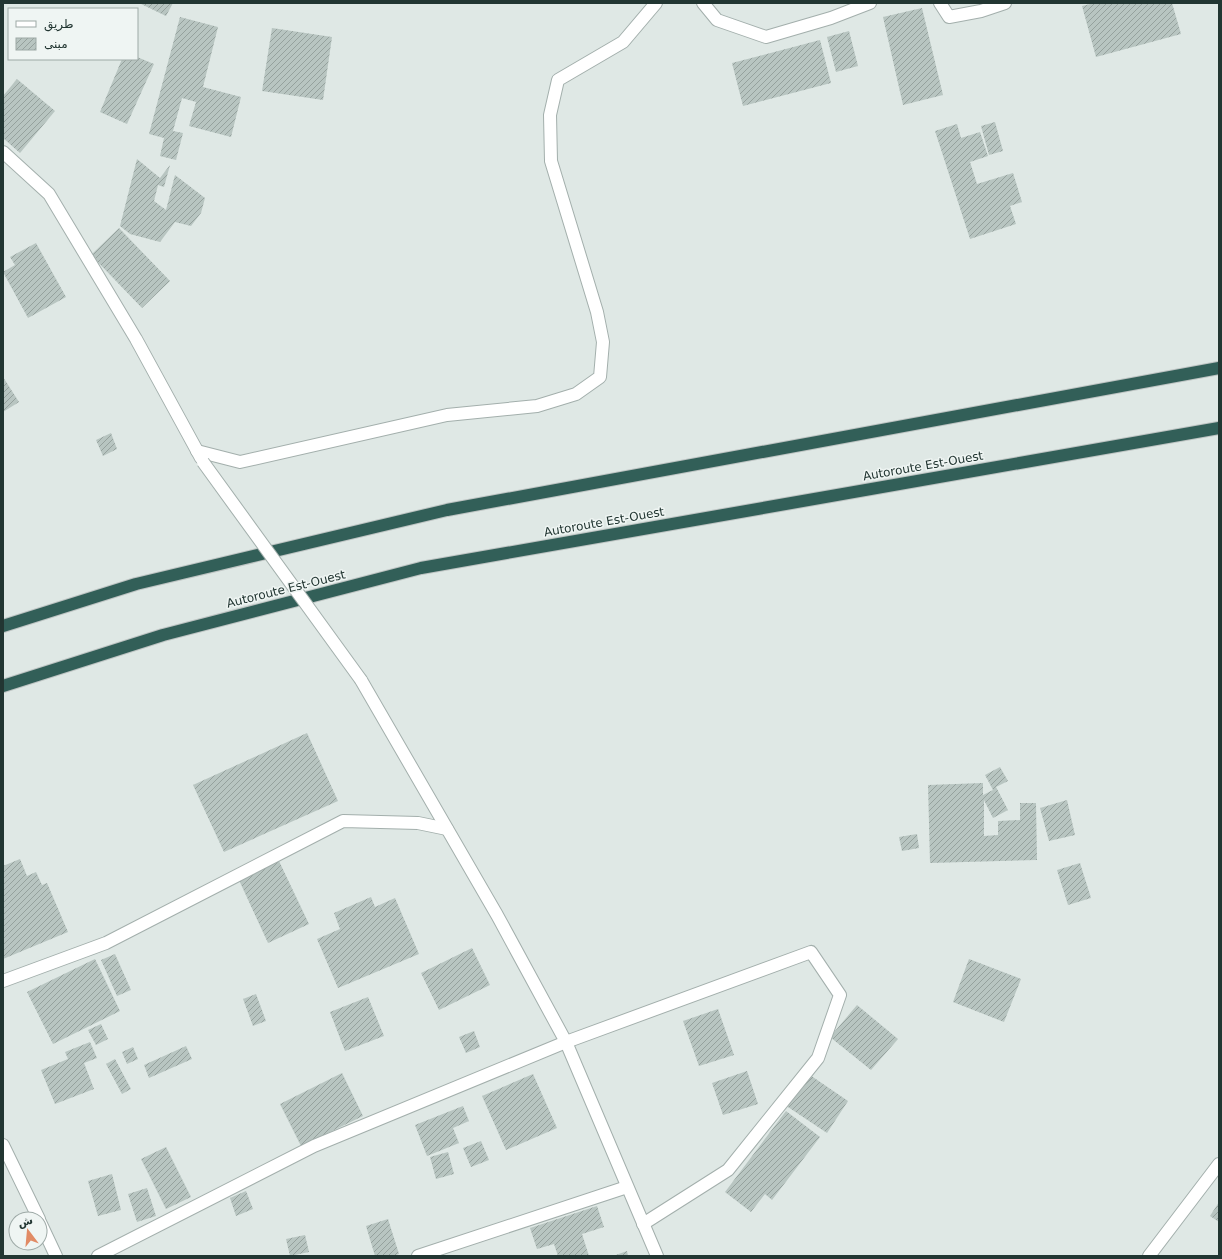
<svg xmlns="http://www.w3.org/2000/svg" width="1222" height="1259" viewBox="0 0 1222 1259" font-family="'DejaVu Sans',Cairo,sans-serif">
<defs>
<pattern id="building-hatch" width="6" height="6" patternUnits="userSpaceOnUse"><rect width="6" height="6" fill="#b8c5c1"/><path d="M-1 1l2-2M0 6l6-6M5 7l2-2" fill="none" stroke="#95a19d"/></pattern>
</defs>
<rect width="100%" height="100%" fill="#dfe8e5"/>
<g fill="url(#building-hatch)">
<polygon points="139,3 173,3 166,16"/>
<polygon points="1094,3 1172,3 1181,34 1096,57 1082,6"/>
<polygon points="922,8 943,95 903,105 883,17"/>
<polygon points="180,17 218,27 203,87 241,97 231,137 189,126 196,102 182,98 173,131 183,133 176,160 160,156 164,138 149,134"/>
<polygon points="272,28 332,37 323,100 262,91"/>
<polygon points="849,31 858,66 836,72 827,37"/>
<polygon points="820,40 831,83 743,106 732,63"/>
<polygon points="137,57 154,64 127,124 100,112 122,59 137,59"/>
<polygon points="17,79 55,111 20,153 3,138 3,96"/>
<polygon points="995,122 1003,151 989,155 981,126"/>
<polygon points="957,124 961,138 980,132 988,156 970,162 977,184 1013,173 1022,202 1010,206 1016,224 970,239 935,131"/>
<polygon points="137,159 160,178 170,165 164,187 158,185 154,201 166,210 175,175 205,198 201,213 191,226 175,222 160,242 130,234 120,226"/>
<polygon points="119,228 170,281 142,308 91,255"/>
<polygon points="36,243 66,297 28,318 3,272 15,265 10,257"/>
<polygon points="3,377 19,402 3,412"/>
<polygon points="111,433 117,449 103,456 96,440"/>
<polygon points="307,733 338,801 224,852 193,785"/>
<polygon points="1000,767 1008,781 996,787 1008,810 993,818 984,800 984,836 998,835 998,821 1020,820 1020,803 1036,803 1037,860 930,863 928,785 983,783 983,795 993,790 985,775"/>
<polygon points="1067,800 1075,835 1049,841 1040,808"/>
<polygon points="917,834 919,848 902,851 899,837"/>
<polygon points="20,859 27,876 36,872 42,885 47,883 68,932 3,959 3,866"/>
<polygon points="278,859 309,924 268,943 238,878"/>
<polygon points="1080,863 1091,898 1068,905 1057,870"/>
<polygon points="371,897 375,907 395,898 419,954 338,988 317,939 340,929 334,913"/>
<polygon points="472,948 490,985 439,1010 421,973"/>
<polygon points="115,954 131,990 117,996 101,960"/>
<polygon points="95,959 120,1011 53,1044 27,992"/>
<polygon points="969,959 1021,979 1004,1022 953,1002"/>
<polygon points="256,994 266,1021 253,1026 243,999"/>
<polygon points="368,997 384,1036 345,1051 330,1012"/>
<polygon points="857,1005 898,1039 871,1070 830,1037"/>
<polygon points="718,1009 734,1055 699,1066 683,1021"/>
<polygon points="101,1024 108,1039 96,1045 88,1030"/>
<polygon points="474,1031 480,1047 466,1053 459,1037"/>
<polygon points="90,1042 97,1058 84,1063 94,1089 55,1104 41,1070 68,1059 65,1052"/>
<polygon points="186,1046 192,1059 149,1078 144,1065"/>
<polygon points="133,1047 138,1059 127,1064 122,1052"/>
<polygon points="115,1059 131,1089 122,1094 106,1064"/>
<polygon points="747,1071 758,1104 723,1115 712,1083"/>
<polygon points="342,1073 363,1116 301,1146 280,1104"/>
<polygon points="807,1073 848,1101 827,1133 785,1105"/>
<polygon points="533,1074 557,1128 506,1150 482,1096"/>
<polygon points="463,1106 469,1121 453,1128 459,1143 427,1156 415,1125"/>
<polygon points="786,1111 820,1137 772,1200 765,1194 751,1212 725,1192"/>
<polygon points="481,1141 489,1160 471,1167 463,1148"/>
<polygon points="166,1147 191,1197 166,1209 141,1159"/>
<polygon points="448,1152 454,1174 436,1179 430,1157"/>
<polygon points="112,1174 121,1210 98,1216 88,1181"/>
<polygon points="147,1188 156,1216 137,1222 128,1194"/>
<polygon points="246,1191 253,1209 236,1216 230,1198"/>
<polygon points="1219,1202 1219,1222 1210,1216"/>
<polygon points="597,1206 604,1227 582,1234 589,1256 558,1256 554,1244 537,1249 530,1228"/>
<polygon points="388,1219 399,1254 393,1256 375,1256 366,1226"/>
<polygon points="305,1235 309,1252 290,1256 286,1239"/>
<polygon points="627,1251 628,1256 613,1256"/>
</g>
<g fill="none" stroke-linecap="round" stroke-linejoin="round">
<g stroke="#a3afac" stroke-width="14">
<g id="minor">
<polyline points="703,3 717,20 766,37 831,18 870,3"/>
<polyline points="940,3 949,17 981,11 1005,3"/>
<polyline points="3,152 49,194 136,339 201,458"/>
<polyline points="197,451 240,462 447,415 537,406 576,394 600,377 603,342 597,312 551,161 550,115 558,80 623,42 656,3"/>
<polyline points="3,981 106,943 343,821 418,823 447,829"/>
<polyline points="3,1145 39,1219"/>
<polyline points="40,1222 56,1256"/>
<polyline points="98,1256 314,1146 566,1042 811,952 840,995 818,1058 728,1170 643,1224"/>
<polyline points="418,1256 627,1187"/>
</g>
</g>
<g stroke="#a3afac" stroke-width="14">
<g id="tertiary">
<polyline points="361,680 497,915 566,1042 657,1256"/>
<polyline points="1149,1256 1219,1164"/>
</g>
</g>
<g stroke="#bdc3c2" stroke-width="14">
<g id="motorway">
<polyline points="3,626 136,584 447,510 1219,368"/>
<polyline points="3,686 163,635 421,568 1219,428"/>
</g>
</g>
<use href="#minor" stroke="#fff" stroke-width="12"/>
<use href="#tertiary" stroke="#fff" stroke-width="12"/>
<use href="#motorway" stroke="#325f58" stroke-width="12"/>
<g stroke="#a3afac" stroke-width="14" stroke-linecap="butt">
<polyline id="minor-bridge" points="203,462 361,680"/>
</g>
<use href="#minor-bridge" stroke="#fff" stroke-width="12"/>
</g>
<g text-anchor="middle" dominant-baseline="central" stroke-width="3" stroke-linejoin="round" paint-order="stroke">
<g font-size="12" fill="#223632" stroke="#eff5f3">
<text transform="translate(923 466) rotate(-10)">Autoroute Est-Ouest</text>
<text transform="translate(604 522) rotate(-10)">Autoroute Est-Ouest</text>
<text transform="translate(286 589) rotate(-14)">Autoroute Est-Ouest</text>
</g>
</g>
<rect width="1222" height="1259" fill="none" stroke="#223632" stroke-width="8"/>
<rect x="8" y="8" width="130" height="52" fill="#eff5f3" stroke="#9da9a6"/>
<rect x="16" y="21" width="20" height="6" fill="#ffffff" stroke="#9da9a6"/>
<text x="44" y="28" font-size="12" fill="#223632">طريق</text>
<rect x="16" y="38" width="20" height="12" fill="url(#building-hatch)" stroke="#9da9a6"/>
<text x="44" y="48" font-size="12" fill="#223632">مبنى</text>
<g transform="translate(28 1231) rotate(344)"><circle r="19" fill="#eff5f3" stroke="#9da9a6"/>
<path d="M0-3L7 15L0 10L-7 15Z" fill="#e18b65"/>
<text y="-6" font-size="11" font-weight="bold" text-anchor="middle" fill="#223632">ش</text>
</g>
</svg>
